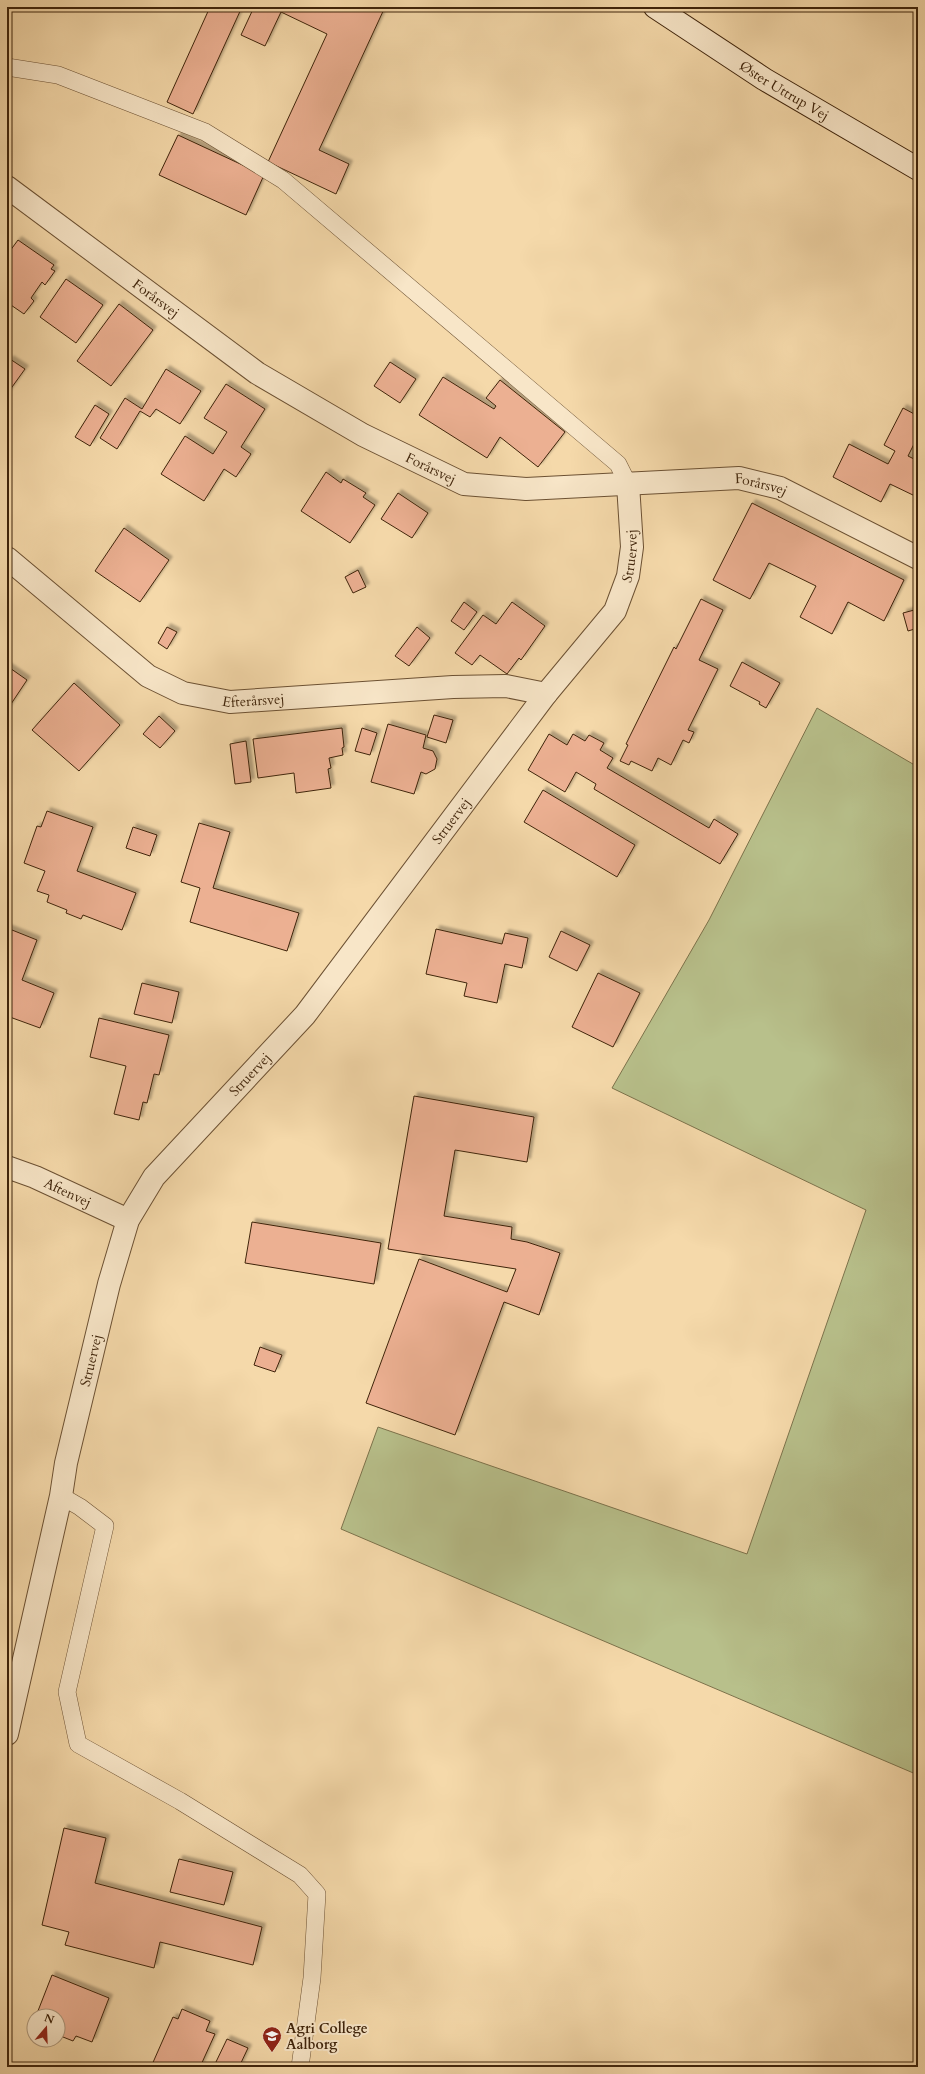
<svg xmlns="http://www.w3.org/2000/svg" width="925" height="2074" viewBox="0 0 925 2074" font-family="Cardo,serif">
<defs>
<filter id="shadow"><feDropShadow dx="3.5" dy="-3.5" stdDeviation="1" flood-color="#0004"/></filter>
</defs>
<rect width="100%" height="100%" fill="#f5d9aa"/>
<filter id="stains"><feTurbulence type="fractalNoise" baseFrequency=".005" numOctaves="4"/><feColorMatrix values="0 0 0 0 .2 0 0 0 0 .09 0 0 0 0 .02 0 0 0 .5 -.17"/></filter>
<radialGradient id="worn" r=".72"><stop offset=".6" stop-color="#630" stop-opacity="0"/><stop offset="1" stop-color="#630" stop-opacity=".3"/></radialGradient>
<polygon fill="#b8c08b" stroke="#7c724b" points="817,708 918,767 918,1775 341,1529 378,1427 747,1554 866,1210 612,1088 709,920"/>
<g fill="#ecb092" stroke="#3f240b" filter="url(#shadow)">
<polygon points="210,7 242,7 193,114 167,102"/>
<polygon points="254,7 385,7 319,150 349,164 336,194 268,162 327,34 281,12 265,46 241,35"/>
<polygon points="178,135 264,175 246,215 159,175"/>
<polygon points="18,240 54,265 51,269 55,271 45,285 42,282 31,298 34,301 24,314 8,303 7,305 7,255"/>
<polygon points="66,279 103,305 76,343 40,317"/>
<polygon points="119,304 153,330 111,386 77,361"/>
<polygon points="10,359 25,369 7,394 7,364"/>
<polygon points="390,362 416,379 400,403 374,386"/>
<polygon points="166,369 201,391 180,424 156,409 150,417 140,411 117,449 100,438 125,398 142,409"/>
<polygon points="443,377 494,409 496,406 486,398 500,380 565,432 538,467 500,437 487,458 419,415"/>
<polygon points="226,384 265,409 241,447 251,454 236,477 224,469 204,501 161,474 185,436 213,454 227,432 204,418"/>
<polygon points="95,405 109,414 90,446 75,437"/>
<polygon points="903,408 918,416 918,436 908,456 918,461 918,491 915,496 890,484 881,502 833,477 849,444 888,464 895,451 884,445"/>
<polygon points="326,472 341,483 343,479 366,493 363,497 375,505 350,543 301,511"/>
<polygon points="398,493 428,513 412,538 381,519"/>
<polygon points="752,503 904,580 884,621 848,602 832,634 800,617 816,586 769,563 750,599 713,580"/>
<polygon points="124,528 169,560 140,602 95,571"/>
<polygon points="358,570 366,587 353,593 345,577"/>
<polygon points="701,599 723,610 699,660 718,669 688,730 694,732 689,743 683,740 671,765 658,758 652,771 631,761 629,765 620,761 628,745 626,744 674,647 676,649"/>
<polygon points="464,602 477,612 464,630 451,621"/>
<polygon points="512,602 545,626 521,660 519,658 507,674 480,655 472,665 455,653 483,615 496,624"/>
<polygon points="918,609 918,628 908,631 903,613"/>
<polygon points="167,627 177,632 167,649 158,643"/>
<polygon points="417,627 430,638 409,666 395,656"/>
<polygon points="742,662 780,683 766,708 759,704 760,702 730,686"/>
<polygon points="7,666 27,680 7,710"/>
<polygon points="74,683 120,725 79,771 32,730"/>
<polygon points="434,715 453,720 446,743 427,737"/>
<polygon points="159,716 175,731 160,748 143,734"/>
<polygon points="388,724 426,735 423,748 433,751 437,759 435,769 426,774 421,772 414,794 371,782"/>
<polygon points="342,728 344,747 342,748 343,755 329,758 331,768 328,769 331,788 296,793 294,773 258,778 253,739"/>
<polygon points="362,728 377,733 370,755 355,751"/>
<polygon points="549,734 567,745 573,734 585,741 589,735 604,743 600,750 613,758 607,768 709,828 714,819 738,834 720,864 594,789 596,784 576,772 565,792 528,770"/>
<polygon points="246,741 251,782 235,784 230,744"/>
<polygon points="543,790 635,845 617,877 524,822"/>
<polygon points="47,811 93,827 77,871 136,893 122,930 83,915 81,919 66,913 67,910 47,902 49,895 37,891 45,871 24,863 37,826 41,827"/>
<polygon points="199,823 230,832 213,888 299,913 287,951 190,922 200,888 181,882"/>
<polygon points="133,827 157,835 150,856 126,848"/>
<polygon points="7,928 37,940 22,980 54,993 40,1028 7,1016"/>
<polygon points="436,929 502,944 505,933 528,938 522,968 505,964 497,1003 464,996 467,983 426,974"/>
<polygon points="561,931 590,945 577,971 549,957"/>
<polygon points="598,973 640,993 613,1047 572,1027"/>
<polygon points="142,983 179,992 172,1023 134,1014"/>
<polygon points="99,1018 169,1035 159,1075 154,1074 147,1103 143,1102 139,1120 114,1114 126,1066 90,1057"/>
<polygon points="414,1096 534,1117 527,1162 455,1150 444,1216 512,1227 511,1239 527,1242 560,1253 539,1315 504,1302 455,1435 366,1403 419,1259 507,1292 516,1269 388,1249"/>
<polygon points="252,1222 381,1243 374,1284 245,1263"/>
<polygon points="260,1347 282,1355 275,1372 254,1365"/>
<polygon points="64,1828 106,1838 95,1883 262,1927 253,1965 160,1942 154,1968 65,1945 69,1932 42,1925"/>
<polygon points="179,1859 233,1872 224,1905 170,1892"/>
<polygon points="52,1975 109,1998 92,2042 76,2036 73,2041 58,2035 58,2016 36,2016"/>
<polygon points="182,2009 210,2021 206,2031 215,2034 200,2067 151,2067 173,2017 178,2019"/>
<polygon points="227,2039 248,2048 239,2067 217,2067 218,2065 215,2064"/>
</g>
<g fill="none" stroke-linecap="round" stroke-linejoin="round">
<g stroke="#6c5133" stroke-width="18">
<g id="lane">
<polyline points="7,67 58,75 205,132 283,180 618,464 628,484"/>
<polyline points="61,1496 80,1507 105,1526 67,1692 78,1744 180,1801 300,1875 317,1894 312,1978 300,2067"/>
</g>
</g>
<g stroke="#6c5133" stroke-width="24">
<g id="street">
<path id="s1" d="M 7,187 L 257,373 L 363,435 L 464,484 L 526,489 L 739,478 L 780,488 L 918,558"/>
<path id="s2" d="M 7,558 L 148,676 L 183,693 L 230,702 L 453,687 L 506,686 L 546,694"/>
<path id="s3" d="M 7,1167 L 35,1177 L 128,1220"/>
<path id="s4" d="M 7,1734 L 61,1496 L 66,1463 L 109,1284 L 128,1220 L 154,1177 L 305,1015 L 546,694 L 615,611 L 628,576 L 632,547 L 628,484"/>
</g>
</g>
<g stroke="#3f240b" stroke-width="24">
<g id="secondary">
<path id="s5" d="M 655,7 L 764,79 L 918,169"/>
</g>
</g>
<use href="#lane" stroke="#f8e6c8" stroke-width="17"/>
<use href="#street" stroke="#f8e6c8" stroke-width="22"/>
<use href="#secondary" stroke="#f8e6c8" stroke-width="22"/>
</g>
<defs>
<g id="university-pin" transform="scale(1)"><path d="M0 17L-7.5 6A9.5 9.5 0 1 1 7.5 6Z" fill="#8f2418" stroke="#f8e6c8"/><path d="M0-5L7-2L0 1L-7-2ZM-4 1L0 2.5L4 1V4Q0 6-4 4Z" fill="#fff"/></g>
</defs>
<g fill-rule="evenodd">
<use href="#university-pin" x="272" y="2036"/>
</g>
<g text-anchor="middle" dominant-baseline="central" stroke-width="4" stroke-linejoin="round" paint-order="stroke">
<g font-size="14" fill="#3f240b" stroke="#f8e6c8">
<text stroke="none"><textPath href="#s5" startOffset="154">Øster Uttrup Vej</textPath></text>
<text stroke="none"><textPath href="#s1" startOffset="186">Forårsvej</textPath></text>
<text stroke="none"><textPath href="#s1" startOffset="510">Forårsvej</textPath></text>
<text stroke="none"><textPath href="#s1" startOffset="845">Forårsvej</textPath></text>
<text stroke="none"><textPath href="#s4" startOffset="1367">Struervej</textPath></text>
<text stroke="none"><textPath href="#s2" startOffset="294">Efterårsvej</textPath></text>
<text stroke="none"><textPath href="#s4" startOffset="1043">Struervej</textPath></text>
<text stroke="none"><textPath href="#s4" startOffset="719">Struervej</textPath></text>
<text stroke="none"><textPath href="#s3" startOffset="66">Aftenvej</textPath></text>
<text stroke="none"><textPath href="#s4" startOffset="383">Struervej</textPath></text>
</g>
<g font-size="14" font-weight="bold" fill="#3f240b" stroke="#f8e6c8" text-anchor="start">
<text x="286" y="2028">Agri College<tspan x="286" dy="16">Aalborg</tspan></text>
</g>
</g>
<rect width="925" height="2074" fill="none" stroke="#f5d9aa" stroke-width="24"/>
<rect x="8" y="8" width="909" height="2058" fill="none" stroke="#3f240b" stroke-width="2"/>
<rect x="12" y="12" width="901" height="2050" fill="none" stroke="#3f240b"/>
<g transform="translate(46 2028) rotate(19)"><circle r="19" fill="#f8e6c8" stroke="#ae987c"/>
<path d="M0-3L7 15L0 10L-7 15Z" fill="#8f2418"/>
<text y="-6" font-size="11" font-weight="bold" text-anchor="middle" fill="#3f240b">N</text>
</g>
<rect width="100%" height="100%" filter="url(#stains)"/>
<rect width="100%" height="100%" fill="url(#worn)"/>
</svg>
